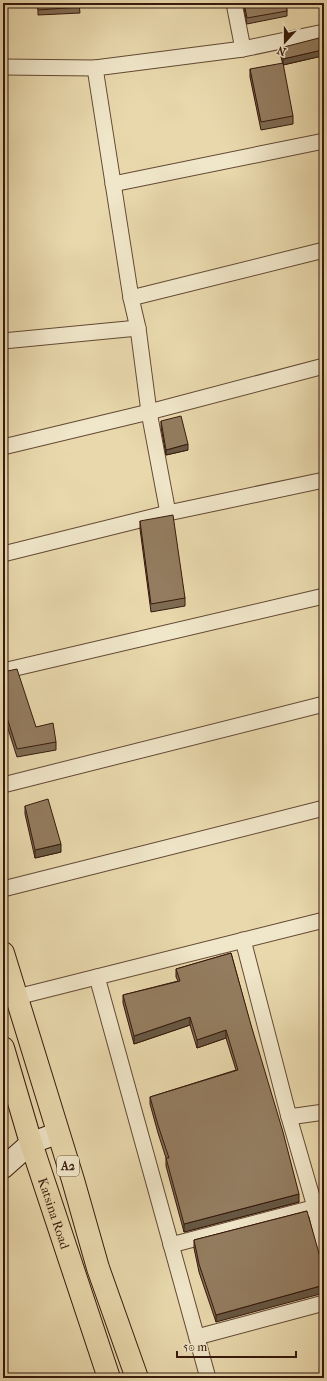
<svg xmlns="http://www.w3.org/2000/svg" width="327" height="1381" viewBox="0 0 327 1381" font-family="'IM FELL French Canon',serif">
<rect width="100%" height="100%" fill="#e8d8ac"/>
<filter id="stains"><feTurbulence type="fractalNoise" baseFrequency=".005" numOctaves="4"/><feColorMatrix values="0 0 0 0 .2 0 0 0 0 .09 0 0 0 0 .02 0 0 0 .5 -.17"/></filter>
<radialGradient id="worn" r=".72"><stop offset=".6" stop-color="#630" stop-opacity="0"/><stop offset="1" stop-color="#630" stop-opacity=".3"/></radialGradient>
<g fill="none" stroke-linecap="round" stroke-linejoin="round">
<g stroke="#634934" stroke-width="17">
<g id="street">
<polyline points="234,3 243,49"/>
<polyline points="3,67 95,68 243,49 324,32"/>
<polyline points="95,68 131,298 138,328 149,412 168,513"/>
<polyline points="113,184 324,141"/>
<polyline points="131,298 324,250"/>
<polyline points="3,341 138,328"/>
<polyline points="3,447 149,412 324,366"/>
<polyline points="3,554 168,513 324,480"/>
<polyline points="3,671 324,596"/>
<polyline points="3,785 324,704"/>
<polyline points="3,889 324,808"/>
<polyline points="243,940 289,1117 324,1112"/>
<polyline points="97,977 208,1378"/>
<polyline points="17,997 324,920"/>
<polyline points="289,1117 315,1207 324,1247"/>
<polyline points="171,1245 324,1205"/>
<polyline points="197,1337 324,1303"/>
</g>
</g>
<g stroke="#37190c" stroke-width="23">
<polyline id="secondary" points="3,1168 31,1143 58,1133"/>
</g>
<g stroke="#37190c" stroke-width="24">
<g id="highway">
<polyline points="3,953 73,1180 98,1268 137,1378"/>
<path id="s1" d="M 3,1048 L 31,1143 L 109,1378"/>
</g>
</g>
<use href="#street" stroke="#f0e6c9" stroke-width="15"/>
<use href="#secondary" stroke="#f0e6c9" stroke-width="21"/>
<use href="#highway" stroke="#e8d8ac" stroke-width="22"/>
</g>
<g fill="#7e6b52" stroke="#37190c">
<polygon points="38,3 79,3 80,13 38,15"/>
<polygon points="243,3 286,3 287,11 287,16 247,24"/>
<polygon points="280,48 322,56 283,65 280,53"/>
<polygon points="250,69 293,116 293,124 261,130 250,77"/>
<polygon points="161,421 188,450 166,455 161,427"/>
<polygon points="140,521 185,598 185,606 151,612 140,529"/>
<polygon points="3,672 36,727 56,742 56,750 17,757 3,713"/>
<polygon points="25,806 61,852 35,858 25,814"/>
<polygon points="231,953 299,1202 184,1232 166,1166 166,1158 158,1133 150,1104 150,1097 236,1070 226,1038 197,1048 190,1025 134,1044 123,1003 123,995 178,981 176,977 176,969"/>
<polygon points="307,1211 216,1322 199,1272 194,1248 194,1240"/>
</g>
<g fill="#675742" stroke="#37190c">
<polygon points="322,50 322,56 283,65 283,59"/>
<polygon points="188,444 188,450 166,455 166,450"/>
<polygon points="61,844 61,852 35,858 35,850"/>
<polygon points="190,1017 190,1025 134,1044 134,1036"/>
<polygon points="226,1030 226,1038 197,1048 197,1040"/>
<polygon points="299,1194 299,1202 184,1232 184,1224"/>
<polygon points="324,1285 324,1293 216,1322 216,1315"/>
</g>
<g fill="#937c5f" stroke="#37190c">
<polygon points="38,3 79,3 80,7 38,10"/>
<polygon points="244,3 286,3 287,11 247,18"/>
<polygon points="319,38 322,50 283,59 280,48"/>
<polygon points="283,63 293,116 261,122 250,69"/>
<polygon points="181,416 188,444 166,450 161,421"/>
<polygon points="173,515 185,598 151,604 140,521"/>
<polygon points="17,669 36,727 53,723 56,742 17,749 3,705 3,672"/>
<polygon points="48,799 61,844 35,850 25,806"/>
<polygon points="231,953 251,1025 283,1132 299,1194 184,1224 166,1158 169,1158 158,1125 150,1097 238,1070 226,1030 197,1040 190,1017 134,1036 123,995 180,981 176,969"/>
<polygon points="307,1211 324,1271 324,1285 216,1315 199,1264 194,1240"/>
</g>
<g text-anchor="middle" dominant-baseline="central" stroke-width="3" stroke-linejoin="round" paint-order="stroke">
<rect fill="#f0e6c9" stroke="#6e5645" stroke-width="1" x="57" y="1156" width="22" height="20" rx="3"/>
<g font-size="12" font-weight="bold" fill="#37190c">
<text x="68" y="1166">A2</text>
</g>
<g font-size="13" fill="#37190c" stroke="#f0e6c9">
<text stroke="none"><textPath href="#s1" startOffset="173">Katsina Road</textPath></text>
</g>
</g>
<rect width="327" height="1381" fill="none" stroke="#e8d8ac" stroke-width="16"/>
<rect x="4" y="4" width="319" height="1373" fill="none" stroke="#37190c" stroke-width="2"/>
<rect x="8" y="8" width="311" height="1365" fill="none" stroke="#37190c"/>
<g transform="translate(285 42) rotate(201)" stroke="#f0e6c9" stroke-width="3" paint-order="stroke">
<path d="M0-3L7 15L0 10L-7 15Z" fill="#37190c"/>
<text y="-6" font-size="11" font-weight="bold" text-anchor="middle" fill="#37190c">N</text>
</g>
<path d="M177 1351v6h119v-6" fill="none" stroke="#37190c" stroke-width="2"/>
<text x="183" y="1351" font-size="12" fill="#37190c" stroke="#f0e6c9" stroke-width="3" paint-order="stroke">50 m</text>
<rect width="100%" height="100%" filter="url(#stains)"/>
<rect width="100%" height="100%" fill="url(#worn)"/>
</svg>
